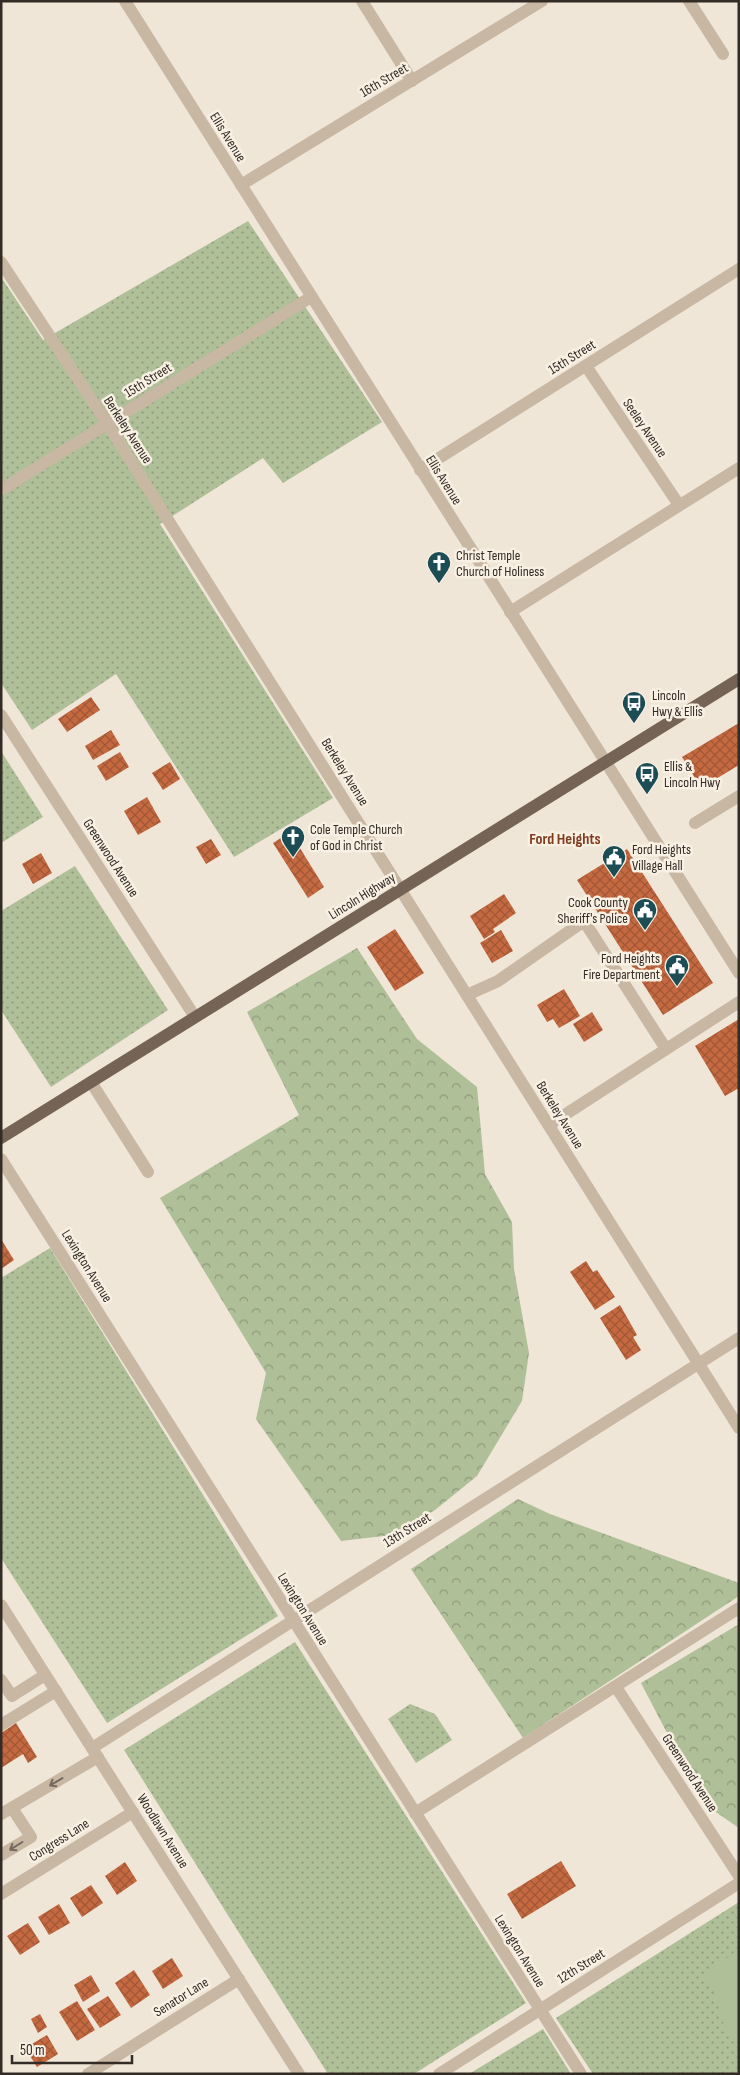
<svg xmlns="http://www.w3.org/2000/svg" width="740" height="2075" viewBox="0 0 740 2075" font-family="'Sofia Sans Condensed',sans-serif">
<defs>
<pattern id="green-dots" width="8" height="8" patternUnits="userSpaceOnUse" patternTransform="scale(1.25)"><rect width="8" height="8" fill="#afbf98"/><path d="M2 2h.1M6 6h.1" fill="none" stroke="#8f9b7c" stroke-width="1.8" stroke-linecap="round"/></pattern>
<pattern id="forest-crowns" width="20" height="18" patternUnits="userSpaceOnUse" patternTransform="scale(1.25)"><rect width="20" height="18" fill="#afbf98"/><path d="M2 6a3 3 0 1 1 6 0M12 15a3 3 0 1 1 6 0" fill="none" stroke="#8f9b7c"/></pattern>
<pattern id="building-cross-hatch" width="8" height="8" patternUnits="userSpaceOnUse" patternTransform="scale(1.25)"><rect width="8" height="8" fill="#c56940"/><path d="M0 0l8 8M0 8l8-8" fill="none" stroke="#a15735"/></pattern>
</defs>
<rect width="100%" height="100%" fill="#f0e6d7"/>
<g fill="url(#green-dots)">
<polygon points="248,221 382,422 283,483 263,458 160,524 333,798 234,857 116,674 32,730 1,683 1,277 43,340"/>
<polygon points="1,751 43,817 1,843"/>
<polygon points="75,866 168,1010 51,1087 1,1010 1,911"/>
<polygon points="50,1248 278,1616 107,1723 1,1558 1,1278"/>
<polygon points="295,1642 526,2003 414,2074 328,2074 124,1750"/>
<polygon points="410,1704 435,1714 452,1740 416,1763 388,1719"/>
<polygon points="739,1902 739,2074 593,2074 556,2018"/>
<polygon points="543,2029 571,2074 469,2074"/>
</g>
<g fill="url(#forest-crowns)">
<polygon points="357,948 417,1039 477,1087 485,1174 512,1222 514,1269 529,1353 522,1401 477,1476 435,1510 392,1535 341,1541 256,1419 266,1373 160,1198 299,1115 247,1012"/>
<polygon points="518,1499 550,1514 739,1583 739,1596 523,1738 411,1569"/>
<polygon points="739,1624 739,1828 704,1804 641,1683"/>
</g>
<polygon fill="#afbf98" points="739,1949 739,2050 722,2021 714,1991 703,1975"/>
<g fill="url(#building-cross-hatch)">
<polygon points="91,697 100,710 67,732 58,719"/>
<polygon points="739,723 739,765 701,788 682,757"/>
<polygon points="111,730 120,745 93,760 85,746"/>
<polygon points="120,752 129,767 106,781 97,766"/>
<polygon points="170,762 180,779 163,790 152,773"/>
<polygon points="147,797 161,822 138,835 124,811"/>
<polygon points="290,832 324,887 308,898 273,843"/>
<polygon points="211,839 221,855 206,864 196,847"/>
<polygon points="627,849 713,983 663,1015 577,880"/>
<polygon points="41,853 52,873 33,884 22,864"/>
<polygon points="504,894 516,913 493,929 495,932 484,939 470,916"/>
<polygon points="395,929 424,973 395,991 367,947"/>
<polygon points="501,930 513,951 492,963 480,943"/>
<polygon points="564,989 580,1016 559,1028 553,1019 547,1022 537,1005"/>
<polygon points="592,1012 603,1030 584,1042 573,1024"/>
<polygon points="739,1019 739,1088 725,1096 695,1046"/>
<polygon points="1,1239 14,1260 1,1269"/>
<polygon points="586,1261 593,1272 597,1270 615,1297 595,1310 570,1272"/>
<polygon points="620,1305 637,1335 633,1337 641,1350 626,1360 600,1318"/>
<polygon points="16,1723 37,1757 28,1763 23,1754 1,1768 1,1733"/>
<polygon points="561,1861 576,1886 522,1919 507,1894"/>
<polygon points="125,1862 137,1881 117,1895 105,1876"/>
<polygon points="91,1885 103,1903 82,1917 70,1898"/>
<polygon points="59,1904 70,1923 49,1935 38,1917"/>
<polygon points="28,1923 40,1942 20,1955 7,1936"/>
<polygon points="172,1958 183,1976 163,1989 152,1971"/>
<polygon points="134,1970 150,1995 131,2008 115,1983"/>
<polygon points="91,1975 100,1991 83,2002 74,1985"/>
<polygon points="108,1996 121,2015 100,2028 87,2009"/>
<polygon points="77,2001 95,2030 77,2041 59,2012"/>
<polygon points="40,2014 47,2027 38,2033 31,2019"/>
<polygon points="47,2035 58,2054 37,2067 25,2048"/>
</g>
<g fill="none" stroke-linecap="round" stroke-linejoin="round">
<g stroke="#c8b7a3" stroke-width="12">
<polyline points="125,1 739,973"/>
<polyline points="362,1 412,81"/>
<polyline points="689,1 723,54"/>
<polyline points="241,185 542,1"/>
<polyline points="1,262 107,423 739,1428"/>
<polyline points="586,366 679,505"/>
<polyline points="420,470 739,269"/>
<polyline points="1,490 311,297"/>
<polyline points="510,612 739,468"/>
<polyline points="1,715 195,1017"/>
<polyline points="695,823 739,796"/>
<polyline points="467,995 498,981 584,921 666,1049"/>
<polyline points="91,1082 148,1172"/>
<polyline points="549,1125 739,1002"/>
<polyline points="1,1159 581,2074"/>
<polyline points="1,1605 299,2074"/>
<polyline points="1,1680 12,1696 45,1675"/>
<polyline points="616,1687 739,1876"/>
<polyline points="1,1725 56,1691"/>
<polyline points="92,1748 739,1338"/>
<polyline points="415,1813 739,1608"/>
<polyline points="1,1814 98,1757"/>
<polyline points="1,1855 31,1837 12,1808"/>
<polyline points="1,1894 133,1812"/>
<polyline points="88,2074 239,1979"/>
<polyline points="439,2074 739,1883"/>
</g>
<polyline stroke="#756356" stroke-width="12" points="1,1138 739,679"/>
</g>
<defs><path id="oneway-shaft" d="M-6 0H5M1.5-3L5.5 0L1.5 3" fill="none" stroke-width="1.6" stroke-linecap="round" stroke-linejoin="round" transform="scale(1.25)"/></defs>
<g stroke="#766a5e">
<use href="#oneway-shaft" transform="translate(56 1782) rotate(149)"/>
<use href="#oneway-shaft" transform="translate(16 1846) rotate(148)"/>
</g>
<defs>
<g id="church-pin" transform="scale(1.25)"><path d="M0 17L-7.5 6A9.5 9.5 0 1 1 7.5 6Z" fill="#1c4c54" stroke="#f8f0e3"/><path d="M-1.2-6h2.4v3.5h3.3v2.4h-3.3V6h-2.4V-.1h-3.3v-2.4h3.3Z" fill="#fff"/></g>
<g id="bus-pin" transform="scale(1.25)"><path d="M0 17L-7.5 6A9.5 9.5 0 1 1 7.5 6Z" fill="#1c4c54" stroke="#f8f0e3"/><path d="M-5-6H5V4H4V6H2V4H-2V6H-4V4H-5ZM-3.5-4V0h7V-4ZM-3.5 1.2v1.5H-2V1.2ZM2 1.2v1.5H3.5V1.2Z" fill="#fff"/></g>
<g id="civic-pin" transform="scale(1.25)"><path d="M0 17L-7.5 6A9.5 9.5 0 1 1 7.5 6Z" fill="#1c4c54" stroke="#f8f0e3"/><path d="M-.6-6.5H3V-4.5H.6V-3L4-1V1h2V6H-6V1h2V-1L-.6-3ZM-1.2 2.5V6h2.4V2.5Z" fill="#fff"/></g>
</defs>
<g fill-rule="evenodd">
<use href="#church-pin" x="439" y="563"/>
<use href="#bus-pin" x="634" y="703"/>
<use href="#bus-pin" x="647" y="774"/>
<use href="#church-pin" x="293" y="837"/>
<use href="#civic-pin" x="614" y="857"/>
<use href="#civic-pin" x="645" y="910"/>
<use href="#civic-pin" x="677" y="966"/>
</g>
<g text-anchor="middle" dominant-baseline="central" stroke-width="5" stroke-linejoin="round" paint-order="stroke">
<g font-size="14" fill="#332b25" stroke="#f8f0e3">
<text transform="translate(384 80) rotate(-31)">16th Street</text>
<text transform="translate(228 137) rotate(58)">Ellis Avenue</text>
<text transform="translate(572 357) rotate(-32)">15th Street</text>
<text transform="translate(148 380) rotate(-32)">15th Street</text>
<text transform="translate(645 428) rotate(56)">Seeley Avenue</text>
<text transform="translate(128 430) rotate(57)">Berkeley Avenue</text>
<text transform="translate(444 480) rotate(58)">Ellis Avenue</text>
<text transform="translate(345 772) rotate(58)">Berkeley Avenue</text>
<text transform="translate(111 858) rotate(57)">Greenwood Avenue</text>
<text transform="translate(362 896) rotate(-32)">Lincoln Highway</text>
<text transform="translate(560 1115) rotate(58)">Berkeley Avenue</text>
<text transform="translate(87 1266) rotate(58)">Lexington Avenue</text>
<text transform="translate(407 1530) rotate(-32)">13th Street</text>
<text transform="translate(303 1609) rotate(58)">Lexington Avenue</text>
<text transform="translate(690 1773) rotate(57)">Greenwood Avenue</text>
<text transform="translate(163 1831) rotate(58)">Woodlawn Avenue</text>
<text transform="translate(59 1840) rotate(-32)">Congress Lane</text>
<text transform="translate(520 1951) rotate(58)">Lexington Avenue</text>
<text transform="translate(581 1966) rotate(-32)">12th Street</text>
<text transform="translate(181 1997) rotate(-32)">Senator Lane</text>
</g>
<g font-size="14" fill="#332b25" stroke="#f8f0e3" text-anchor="start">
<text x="456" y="555">Christ Temple<tspan x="456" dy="16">Church of Holiness</tspan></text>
<text x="652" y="695">Lincoln<tspan x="652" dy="16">Hwy &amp; Ellis</tspan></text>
<text x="664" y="766">Ellis &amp;<tspan x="664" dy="16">Lincoln Hwy</tspan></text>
<text x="310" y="829">Cole Temple Church<tspan x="310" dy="16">of God in Christ</tspan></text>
<text x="632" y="849">Ford Heights<tspan x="632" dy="16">Village Hall</tspan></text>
<text x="628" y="902" text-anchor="end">Cook County<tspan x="628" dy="16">Sheriff's Police</tspan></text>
<text x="660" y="958" text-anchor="end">Ford Heights<tspan x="660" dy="16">Fire Department</tspan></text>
</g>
<g font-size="16" font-weight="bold" fill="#813d1f" stroke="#f8f0e3">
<text x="565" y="839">Ford Heights</text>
</g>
</g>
<rect width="740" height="2075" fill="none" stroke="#332b25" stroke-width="5"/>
<path d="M12 2055v8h120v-8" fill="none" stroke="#332b25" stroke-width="2.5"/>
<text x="20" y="2055" font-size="15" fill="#332b25" stroke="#f8f0e3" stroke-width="4" paint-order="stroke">50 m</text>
</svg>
